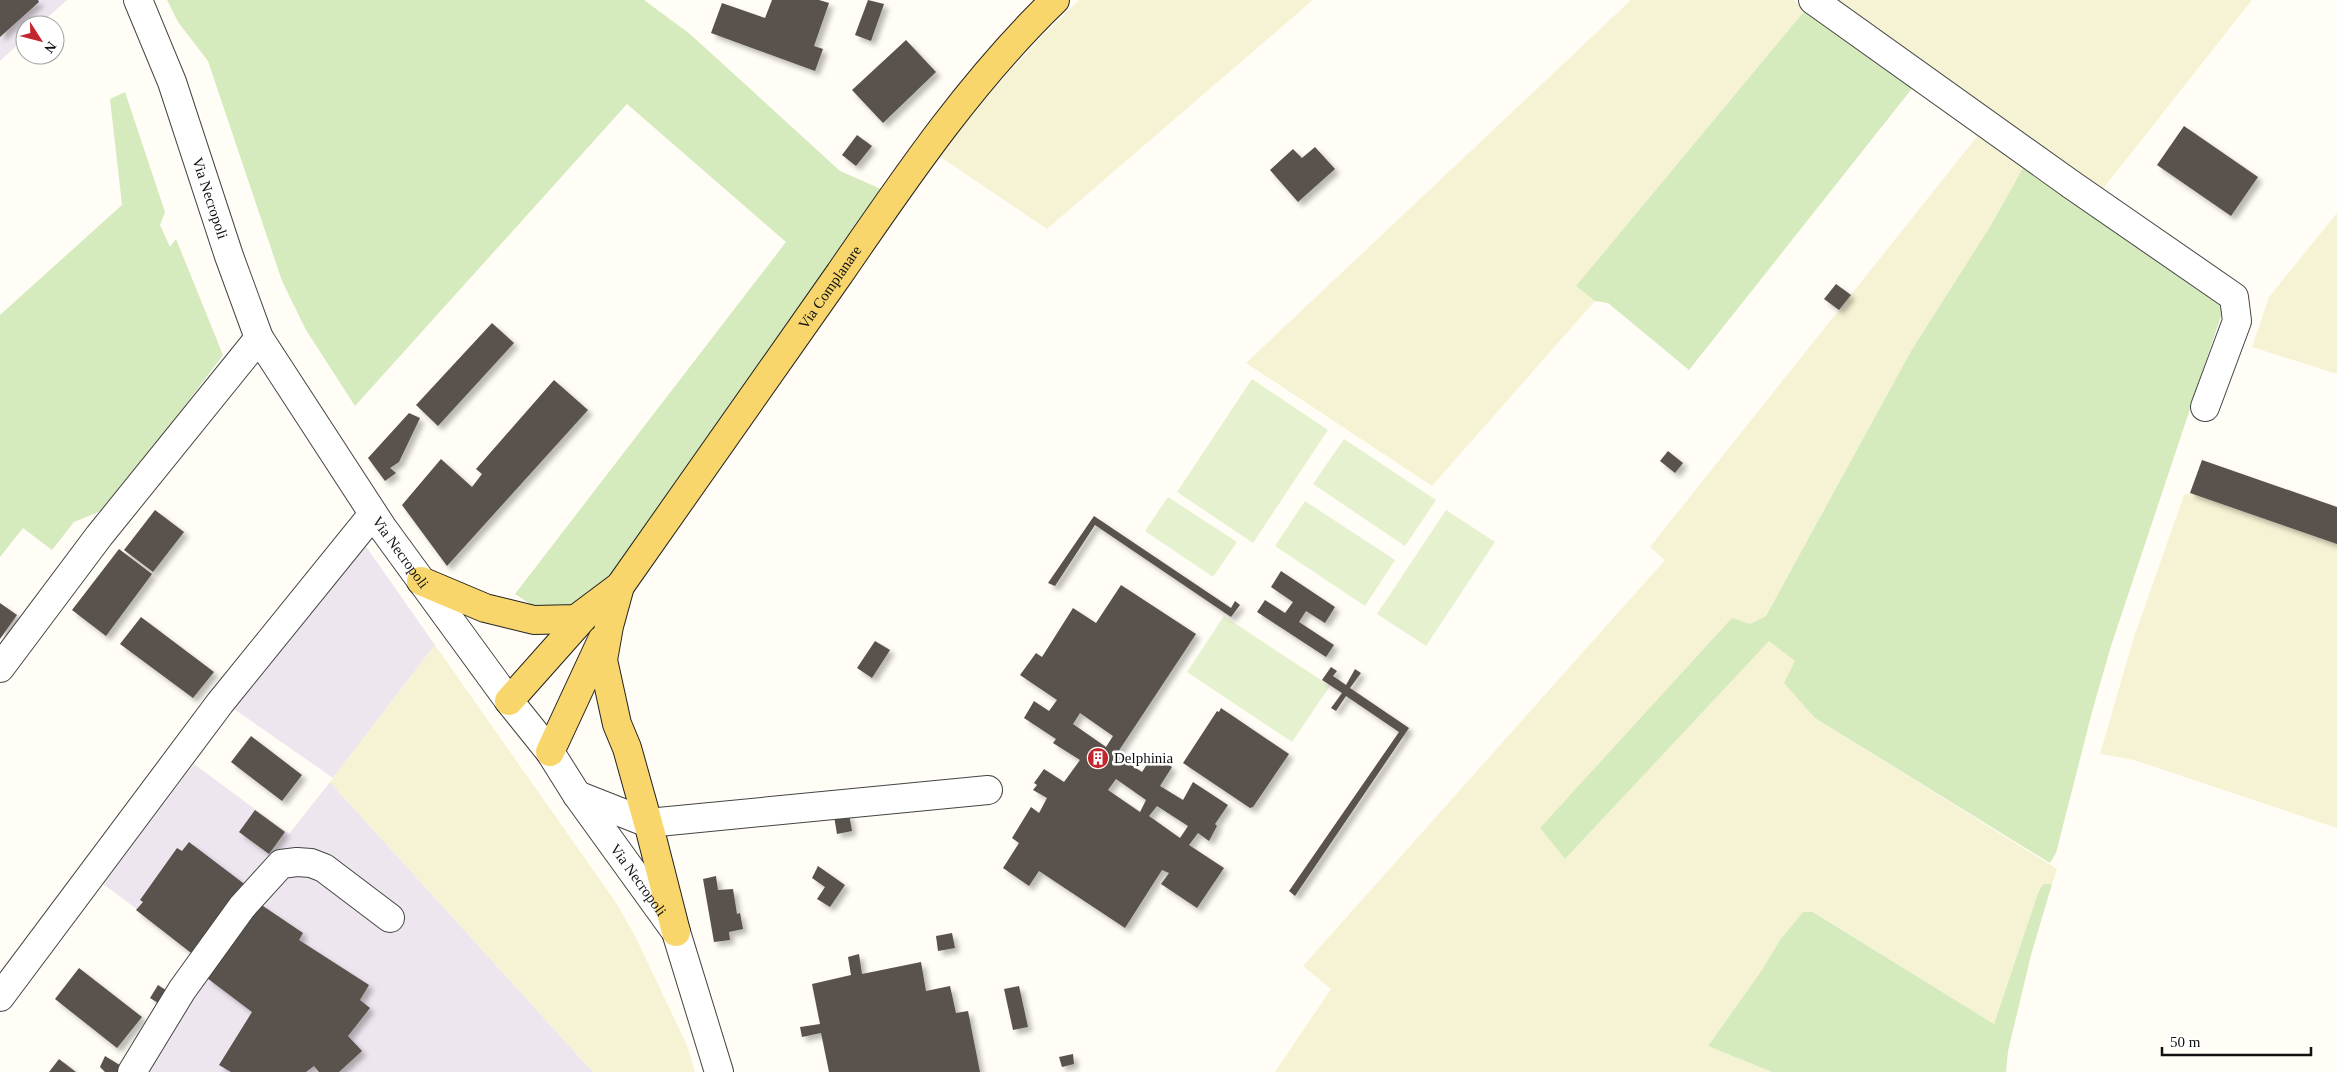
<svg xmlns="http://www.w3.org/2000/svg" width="2337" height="1072" viewBox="0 0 2337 1072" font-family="Georgia,serif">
<defs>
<filter id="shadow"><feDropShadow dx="4.5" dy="4.5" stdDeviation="2.5" flood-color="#0004"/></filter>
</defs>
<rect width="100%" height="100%" fill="#fffdf5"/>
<g fill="#eee6ef">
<polygon points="0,0 67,0 39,25 25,25 25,38 0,61"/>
<polygon points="365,545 435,645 333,778 234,709"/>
<polygon points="194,764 289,834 330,782 593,1072 121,1072 196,953 103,884"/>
</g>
<g fill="#f6f3d4">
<polygon points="1079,0 1313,0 1047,229 939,156 970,115 1041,37"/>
<polygon points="1631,0 1793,0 1806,9 1576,286 1595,301 1432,486 1246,363"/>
<polygon points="1825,0 2252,0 2102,190"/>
<polygon points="1979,134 2024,166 1991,225 1911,351 1766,616 1750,624 1541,828 1565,859 1769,640 1795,661 1815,718 2057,869 2052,884 2043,884 2038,893 1994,1024 1814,912 1803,912 1780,940 1762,970 1708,1046 1772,1072 1275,1072 1331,989 1303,966 1665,560 1650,547"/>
<polygon points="2337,213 2337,374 2252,347 2269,297"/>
<polygon points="2190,493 2337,544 2337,828 2134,760 2100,754 2133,640 2184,495"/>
<polygon points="435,645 617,904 634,934 687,1045 695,1072 593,1072 330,782"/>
</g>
<g fill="#d5ebbd">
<polygon points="167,0 644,0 690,34 840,171 881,189 822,279 601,589 583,604 539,610 515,594 786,242 627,104 355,406 306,330 282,281 208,61 178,22"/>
<polygon points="1806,9 1914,86 1689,370 1608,303 1595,301 1576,286"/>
<polygon points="125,92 165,212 160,225 170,247 176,239 223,355 108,508 74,522 52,550 23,528 0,557 0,315 122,205 110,99"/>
<polygon points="2024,166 2225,304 2111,646 2092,712 2056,853 2050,863 1815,718 1784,683 1795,661 1769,641 1565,859 1540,828 1732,618 1750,624 1766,616 1911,351 1991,225"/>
<polygon points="2043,884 2052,884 2031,955 2008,1051 2006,1072 1772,1072 1708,1046 1762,970 1780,940 1803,912 1813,912 1994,1024 2038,893"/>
</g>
<g fill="#e6f2cf">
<polygon points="1252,379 1328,430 1253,543 1177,492"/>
<polygon points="1344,439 1436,500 1405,546 1313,484"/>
<polygon points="1168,497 1237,542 1213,577 1145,531"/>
<polygon points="1305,501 1395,560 1365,606 1275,546"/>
<polygon points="1446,510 1495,542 1426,646 1377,614"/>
<polygon points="1224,616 1330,686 1292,742 1187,672"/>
</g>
<g fill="#5a524d" fill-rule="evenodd" filter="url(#shadow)">
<polygon points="0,0 38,0 39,2 0,37"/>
<polygon points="772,0 819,0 829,3 814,46 823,49 815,71 711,33 722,3 765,18"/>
<polygon points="868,0 884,4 871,41 855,35"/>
<polygon points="906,40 936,72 883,123 852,90"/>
<polygon points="2184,126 2258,177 2231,216 2157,165"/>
<polygon points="857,135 872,146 856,166 842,155"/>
<polygon points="1315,147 1335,169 1298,202 1270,170 1293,149 1302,158"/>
<polygon points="1836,284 1851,295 1839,310 1824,299"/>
<polygon points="492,323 514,343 438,426 416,405"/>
<polygon points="554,380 588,410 447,566 402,505 441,459 472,487 482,474 476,469"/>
<polygon points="409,413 420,418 399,462 390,468 396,473 385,481 368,458"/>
<polygon points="1668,451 1683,463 1675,473 1660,461"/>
<polygon points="2202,460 2337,507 2337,544 2190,493"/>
<polygon points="155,510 184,532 153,572 124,550"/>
<polygon points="1094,516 1231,608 1235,601 1240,605 1231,617 1095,525 1055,586 1048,583"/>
<polygon points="119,549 152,574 106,636 72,610"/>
<polygon points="1281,571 1335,607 1325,623 1306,611 1299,622 1334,645 1326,657 1257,612 1265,600 1285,613 1293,602 1271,587"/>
<path d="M 1121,585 L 1196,634 L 1116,755 L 1142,772 L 1153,755 L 1172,767 L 1160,786 L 1183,800 L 1193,782 L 1228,805 L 1215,824 L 1217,826 L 1209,841 L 1198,833 L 1189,845 L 1224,868 L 1197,908 L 1161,884 L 1169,873 L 1162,870 L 1125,928 L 1039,871 L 1029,886 L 1003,868 L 1019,843 L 1012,838 L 1031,807 L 1039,813 L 1047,798 L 1033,790 L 1037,785 L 1034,783 L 1044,769 L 1064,782 L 1080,760 L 1053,743 L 1056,739 L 1024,718 L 1034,701 L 1049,711 L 1057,700 L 1020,675 L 1036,653 L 1042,657 L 1073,608 L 1096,623 ZM 1080,713 L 1113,736 L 1106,747 L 1073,724 ZM 1116,779 L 1146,800 L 1140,812 L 1108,790 ZM 1157,806 L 1188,826 L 1180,838 L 1149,816 Z"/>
<polygon points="0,603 17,615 0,639"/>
<polygon points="141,617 214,672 193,698 120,644"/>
<polygon points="875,641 890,650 872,678 857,668"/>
<polygon points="1331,667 1337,671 1333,676 1346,685 1355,669 1361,673 1350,688 1409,728 1295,896 1289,891 1399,732 1346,696 1336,711 1331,708 1342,693 1322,680"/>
<polygon points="1221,708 1289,754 1253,807 1250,808 1183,763 1217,711 1219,712"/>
<polygon points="251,736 302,775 282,801 231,762"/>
<polygon points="255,810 285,832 269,854 239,832"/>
<polygon points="849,814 852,831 837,834 834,816"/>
<polygon points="189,842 247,886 195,956 136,910 143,902 140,900 177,848 182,851"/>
<polygon points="818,866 845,885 830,907 817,899 825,887 812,878"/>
<polygon points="716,876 718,890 733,889 737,914 740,913 743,929 729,932 730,940 714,942 703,879"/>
<polygon points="260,904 303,933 299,940 369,985 360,1000 370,1008 348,1036 362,1051 339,1072 319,1072 314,1066 306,1072 231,1072 219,1065 252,1012 207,978"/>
<polygon points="952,933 955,948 938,951 936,936"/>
<polygon points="859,954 862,974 921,962 926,991 950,986 956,1013 968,1011 980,1072 829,1072 821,1033 802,1037 800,1027 820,1024 812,984 851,975 848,957"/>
<polygon points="79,968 142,1017 117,1048 55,999"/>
<polygon points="158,985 172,994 163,1006 150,998"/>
<polygon points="1019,986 1028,1027 1013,1030 1004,989"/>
<polygon points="1073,1054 1074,1064 1062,1067 1059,1057"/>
<polygon points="105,1056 123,1067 120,1072 105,1072 100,1067"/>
<polygon points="59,1059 76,1072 49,1072"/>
</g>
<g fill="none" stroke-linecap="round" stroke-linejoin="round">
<g stroke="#444" stroke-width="30">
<g id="minor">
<path id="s1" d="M 138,0 L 172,82 L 229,256 L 259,338 L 382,527 L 509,701 L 550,752 L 577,795 L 676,932 L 719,1072"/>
<polyline points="1813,0 2072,185 2234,297 2237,321 2205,407"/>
<polyline points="0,668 99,536 259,338"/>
<polyline points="577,795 648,823 988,790"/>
<polyline points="0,997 220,703 373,514"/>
<polyline points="132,1072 182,990 242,907 281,864 297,862 311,863 324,868 390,918"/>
</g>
</g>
<g stroke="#222" stroke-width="30">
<g id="major">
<path id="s2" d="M 421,581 L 485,608 L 534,620 L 576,619 L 620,586 C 694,481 767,377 840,273 C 906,177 971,81 1055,0"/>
<polyline points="620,586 609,626 603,660 617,724 627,748 650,830 676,932"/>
<polyline points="509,701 589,611"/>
<polyline points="550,752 602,640"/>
</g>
</g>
<use href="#minor" stroke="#fff" stroke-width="28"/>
<use href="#major" stroke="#f9d66b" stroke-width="28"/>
</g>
<defs>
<g id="building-disc" transform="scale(1.125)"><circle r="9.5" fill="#c4262e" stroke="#fff"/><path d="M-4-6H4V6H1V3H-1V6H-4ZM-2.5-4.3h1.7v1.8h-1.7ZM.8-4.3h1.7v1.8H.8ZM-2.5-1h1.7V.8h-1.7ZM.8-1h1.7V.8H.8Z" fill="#fff"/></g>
</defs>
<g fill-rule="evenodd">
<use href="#building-disc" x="1098" y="758"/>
</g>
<g text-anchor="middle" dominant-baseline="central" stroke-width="5" stroke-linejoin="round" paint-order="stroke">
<g font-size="15" fill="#111" stroke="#fff">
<text stroke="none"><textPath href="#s1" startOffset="211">Via Necropoli</textPath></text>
<text stroke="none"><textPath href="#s2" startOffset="582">Via Complanare</textPath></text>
<text stroke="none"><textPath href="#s1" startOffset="616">Via Necropoli</textPath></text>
<text stroke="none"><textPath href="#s1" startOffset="1021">Via Necropoli</textPath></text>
</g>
<g font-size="15" fill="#111" stroke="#fff" text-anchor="start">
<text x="1114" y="758">Delphinia</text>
</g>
</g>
<g transform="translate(40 40) rotate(126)"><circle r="24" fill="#ffffff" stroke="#a0a0a0"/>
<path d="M0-4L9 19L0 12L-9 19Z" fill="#c4262e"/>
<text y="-8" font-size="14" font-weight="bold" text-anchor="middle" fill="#111111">N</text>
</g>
<path d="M2162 1047v8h149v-8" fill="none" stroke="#111111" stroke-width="2.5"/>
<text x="2170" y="1047" font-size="15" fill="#111111" stroke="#ffffff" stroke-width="4" paint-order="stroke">50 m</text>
</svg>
